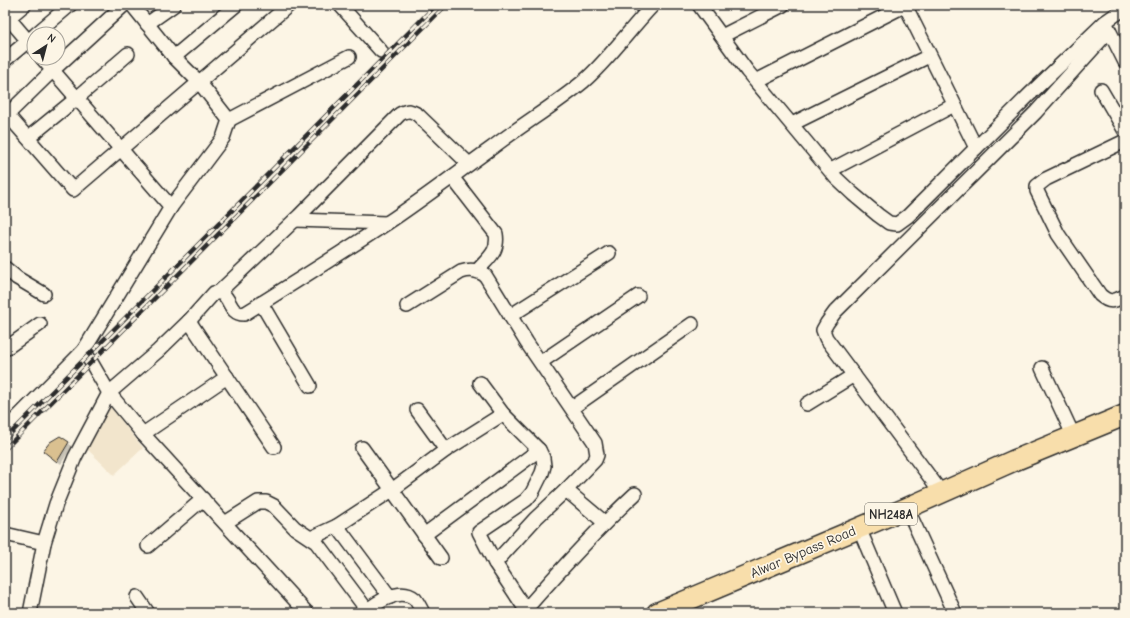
<svg xmlns="http://www.w3.org/2000/svg" width="1130" height="618" viewBox="0 0 1130 618" font-family="'Comic Neue',sans-serif">
<rect width="100%" height="100%" fill="#fcf5e5"/>
<filter id="ink" filterUnits="userSpaceOnUse"><feTurbulence type="fractalNoise" baseFrequency=".025" numOctaves="2"/><feDisplacementMap in="SourceGraphic" scale="8" xChannelSelector="R" yChannelSelector="G"/><feConvolveMatrix kernelMatrix="1 2 1 2 8 2 1 2 1" color-interpolation-filters="sRGB"/></filter>
<g filter="url(#ink)">
<polygon fill="#f2e5cc" points="109,405 143,448 114,475 85,447"/>
<polygon fill="#0003" points="60,437 72,446 61,464 48,454"/>
<polygon fill="#dac090" stroke="#2b2b2b" points="60,436 69,442 57,462 43,451 50,442"/>
<g fill="none" stroke-linecap="round" stroke-linejoin="round">
<g stroke="#2b2b2b" stroke-width="16">
<g id="minor">
<polyline points="340,5 381,51"/>
<polyline points="699,5 747,71 836,178 853,194 878,215 889,223 897,224 908,216 1029,95 1105,22 1125,8"/>
<polyline points="905,5 976,148"/>
<polyline points="5,14 34,48"/>
<polyline points="5,21 24,5"/>
<polyline points="147,24 174,5"/>
<polyline points="1106,24 1125,62"/>
<polyline points="36,34 70,5"/>
<polyline points="722,36 783,5"/>
<polyline points="174,57 236,5"/>
<polyline points="42,58 171,207"/>
<polyline points="5,60 34,36"/>
<polyline points="756,81 906,5"/>
<polyline points="1101,90 1125,131"/>
<polyline points="5,112 73,190 289,5"/>
<polyline points="5,117 53,70 124,5"/>
<polyline points="229,120 349,57"/>
<polyline points="792,124 929,56"/>
<polyline points="28,138 77,98 128,54"/>
<path d="M 1125,141 L 1046,179 L 1037,186 L 1037,191 L 1058,234 L 1100,295 C 1110,304 1114,301 1125,296"/>
<polyline points="831,170 954,105"/>
<path d="M 452,177 L 496,234 C 499,252 488,258 477,271"/>
<polyline points="295,220 387,223"/>
<polyline points="5,268 17,278 44,294"/>
<path d="M 219,292 L 299,216 L 400,114 C 408,110 411,110 418,115 L 469,164"/>
<polyline points="261,303 310,386"/>
<path d="M 407,306 L 461,272 C 471,269 476,270 485,275 L 527,343 L 595,443 L 597,455 L 595,460 L 566,490 L 604,522"/>
<polyline points="510,316 609,253"/>
<polyline points="189,321 274,447"/>
<polyline points="5,349 40,324"/>
<polyline points="84,350 109,393 143,434 307,613"/>
<polyline points="541,362 638,296"/>
<polyline points="1042,368 1074,437"/>
<polyline points="480,383 503,414 539,450 543,458 544,466 542,473 532,493 526,500 479,532 495,563 528,613"/>
<polyline points="807,404 854,375"/>
<polyline points="572,408 692,324"/>
<polyline points="417,410 446,450"/>
<polyline points="5,430 84,350 171,207 223,138 229,120 199,82 174,57 132,5"/>
<polyline points="143,434 227,377"/>
<polyline points="362,448 441,558"/>
<polyline points="941,492 826,338 823,330 827,323 835,312 1036,112 1109,31"/>
<polyline points="907,508 955,613"/>
<polyline points="225,523 258,502 266,502 274,506 295,528 316,542 367,610"/>
<polyline points="337,526 390,597"/>
<polyline points="859,528 895,613"/>
<polyline points="5,534 44,543"/>
<polyline points="424,535 539,450"/>
<polyline points="311,538 337,526 392,490 446,450 503,414"/>
<polyline points="148,546 203,499"/>
<polyline points="495,563 536,518 566,490"/>
<polyline points="137,597 148,613"/>
<path d="M 526,609 C 561,569 596,530 635,494"/>
<path d="M 30,613 L 44,543 L 56,504 L 75,457 L 109,393 L 158,351 L 189,321 L 214,293 C 232,290 226,314 244,314 C 292,284 340,254 387,223 C 423,199 458,172 493,147 C 523,124 555,105 584,81 C 610,58 629,30 653,5"/>
<path d="M 364,613 C 376,603 400,586 415,599 C 418,603 421,609 423,613"/>
</g>
</g>
<g stroke="#2b2b2b" stroke-width="23">
<polyline id="highway" points="657,613 907,508 1013,461 1125,415"/>
</g>
<use href="#minor" stroke="#fcf5e5" stroke-width="13"/>
<use href="#highway" stroke="#f8deab" stroke-width="20"/>
<g stroke="#2b2b2b" stroke-width="4.5">
<g id="rail">
<polyline points="5,439 436,5"/>
<polyline points="5,449 446,5"/>
</g>
</g>
<use href="#rail" stroke="#fcf5e5" stroke-width="3" stroke-dasharray="9" stroke-linecap="butt"/>
</g>
</g>
<g text-anchor="middle" dominant-baseline="central" stroke-width="3.5" stroke-linejoin="round" paint-order="stroke">
<rect fill="#fcf5e5" stroke="#6a6863" stroke-width="1" x="865" y="503" width="52" height="22" rx="3"/>
<g font-size="13" font-weight="bold" fill="#2b2b2b">
<text x="891" y="514">NH248A</text>
</g>
<g font-size="14" fill="#2b2b2b" stroke="#fcf5e5">
<text transform="translate(803 552) rotate(-23)">Alwar Bypass Road</text>
</g>
</g>
<rect width="1130" height="618" fill="none" stroke="#fcf5e5" stroke-width="20"/>
<rect x="10" y="10" width="1110" height="598" fill="none" stroke="#2b2b2b" stroke-width="1.5" filter="url(#ink)"/>
<g transform="translate(46 46) rotate(36)"><circle r="19" fill="#fcf5e5" stroke="#a8a49b"/>
<path d="M0-3L7 15L0 10L-7 15Z" fill="#2b2b2b"/>
<text y="-6" font-size="11" font-weight="bold" text-anchor="middle" fill="#2b2b2b">N</text>
</g>
</svg>
